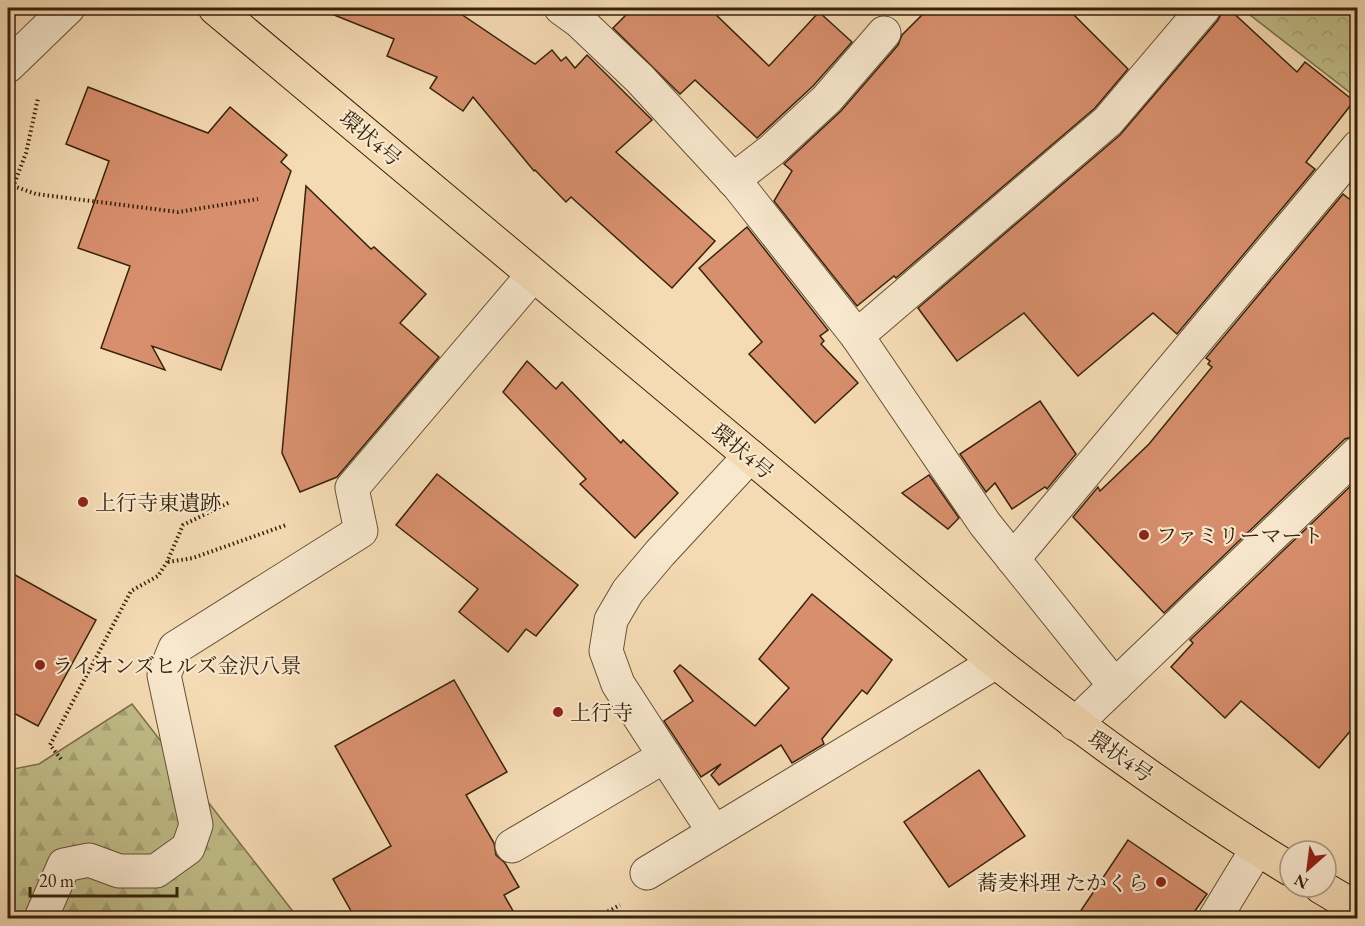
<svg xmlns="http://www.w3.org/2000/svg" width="1365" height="926" viewBox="0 0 1365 926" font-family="'EB Garamond','Noto Serif JP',serif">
<defs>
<pattern id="forest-firs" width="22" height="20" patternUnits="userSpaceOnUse" patternTransform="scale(1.5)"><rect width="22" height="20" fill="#c1be8a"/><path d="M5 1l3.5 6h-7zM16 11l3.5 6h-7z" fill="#a6a376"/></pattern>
<pattern id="park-crowns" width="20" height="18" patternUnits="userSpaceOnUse" patternTransform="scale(1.5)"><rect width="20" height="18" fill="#c1be8a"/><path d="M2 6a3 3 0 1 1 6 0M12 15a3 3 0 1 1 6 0" fill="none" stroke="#a6a376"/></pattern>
</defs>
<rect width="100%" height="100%" fill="#f5dbb4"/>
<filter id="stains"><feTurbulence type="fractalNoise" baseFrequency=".00333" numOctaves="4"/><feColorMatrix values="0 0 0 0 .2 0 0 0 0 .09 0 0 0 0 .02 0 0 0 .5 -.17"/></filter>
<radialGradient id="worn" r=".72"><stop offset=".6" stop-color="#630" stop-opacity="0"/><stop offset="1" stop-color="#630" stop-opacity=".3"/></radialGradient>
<polygon fill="url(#forest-firs)" stroke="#7c704a" stroke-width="1.5" points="132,704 298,918 8,918 8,770 39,764"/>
<polygon fill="url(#park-crowns)" stroke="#7c704a" stroke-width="1.5" points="1241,8 1357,8 1357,98"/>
<g fill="#d88f6d" stroke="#36230b" stroke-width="1.5">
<polygon points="320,8 452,8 535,64 552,50 561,61 566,57 575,68 587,55 652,120 616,152 715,241 672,288 571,197 566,202 535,170 534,171 473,97 463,111 430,88 437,77 387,56 394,39 319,9"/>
<polygon points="633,8 709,8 769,66 819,12 852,42 813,86 757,138 695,80 680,94 613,28"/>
<polygon points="929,8 1067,8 1128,69 1095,108 896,278 894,276 857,306 774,201 792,171 784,164 841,111 898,45 902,35"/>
<polygon points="1224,8 1228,8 1297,72 1305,62 1354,101 1306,162 1315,169 1177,334 1153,313 1078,376 1024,313 957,361 918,308 1120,135 1218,20"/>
<polygon points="88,87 208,133 230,107 287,155 281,162 291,171 221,370 152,346 165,370 101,348 130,266 78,248 109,161 66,144"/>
<polygon points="306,186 371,249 374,247 426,294 400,323 439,357 337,477 300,492 282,453"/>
<polygon points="1343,194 1358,206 1358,435 1345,439 1164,613 1073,517 1098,487 1100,491 1149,444 1212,367 1208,364 1210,361 1206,358"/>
<polygon points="747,227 828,330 820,336 824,341 821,344 858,383 815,423 749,354 762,342 699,268"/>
<polygon points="527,361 556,389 562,382 621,443 623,440 678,493 635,538 580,484 586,479 503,392"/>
<polygon points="1040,401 1076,454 1047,489 1045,487 1012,509 995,483 986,492 960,454"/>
<polygon points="437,474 578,585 536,636 526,629 508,652 459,612 478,589 396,525"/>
<polygon points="929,475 959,518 948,529 902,493"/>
<polygon points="1358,479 1358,722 1319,768 1241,701 1225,718 1171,667 1193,643 1190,640"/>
<polygon points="8,571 96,620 38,726 8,710"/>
<polygon points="812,594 892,660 867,694 862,690 822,739 824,744 792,763 781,745 719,785 711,775 721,764 701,777 664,721 693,701 674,671 680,665 755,726 789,688 759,659"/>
<polygon points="454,680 507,772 466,795 494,843 496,855 505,863 519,887 504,895 517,918 355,918 333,879 391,846 335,746"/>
<polygon points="979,770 1025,836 949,887 904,822"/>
<polygon points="1128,840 1207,894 1190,918 1076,918"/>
</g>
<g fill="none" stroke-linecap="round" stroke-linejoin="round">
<g stroke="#665135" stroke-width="35">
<g id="minor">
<polyline points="561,8 579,21 640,79 738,185 857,336 985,524 1115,686"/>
<polyline points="8,66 68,8"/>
<polyline points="733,180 772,150 827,99 884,33"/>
<polyline points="857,336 1108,121 1204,8"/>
<polyline points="1013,559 1358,147"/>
<polyline points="1075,724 1358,453"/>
<polyline points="714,832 618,684 606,651 611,620 628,591 660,553 750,456"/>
<polyline points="512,846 665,756"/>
<polyline points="647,873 996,662"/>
<polyline points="41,918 64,865 89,860 119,871 156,871 188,848 196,825 164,675 175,648 361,531 352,488 533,275"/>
<polyline points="1215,918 1257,849"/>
</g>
</g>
<g stroke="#36230b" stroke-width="35">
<g id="major">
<path d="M 215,8 L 996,662 C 1090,736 1187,806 1290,869"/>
<polyline points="1321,887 1358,909"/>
</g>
</g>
<g stroke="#36230b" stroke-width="4" stroke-dasharray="1.5 3" stroke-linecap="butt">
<polyline points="13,186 36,194 178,212 258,199"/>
<polyline points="8,200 26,153 38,98"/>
<polyline points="168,562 193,558 286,525"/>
<polyline points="61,759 50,745 131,591 158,576 167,562 183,525 230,502"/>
<polyline points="596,918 620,905"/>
</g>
<use href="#minor" stroke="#f8e8ce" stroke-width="33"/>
<use href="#major" stroke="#f5dbb4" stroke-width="33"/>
</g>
<g fill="#8f2418" stroke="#f8e8ce" stroke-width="2">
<circle cx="83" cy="502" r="6"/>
<circle cx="1144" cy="535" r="6"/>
<circle cx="40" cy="665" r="6"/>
<circle cx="558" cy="712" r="6"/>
<circle cx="1161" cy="882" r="6"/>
</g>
<g text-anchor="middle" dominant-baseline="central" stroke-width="4.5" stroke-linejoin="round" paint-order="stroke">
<g font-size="21" fill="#36230b" stroke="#f8e8ce">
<text transform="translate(371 138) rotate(40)">環状4号</text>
<text transform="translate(743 451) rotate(40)">環状4号</text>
<text transform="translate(1121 756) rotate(35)">環状4号</text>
</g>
<g font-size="21" fill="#36230b" stroke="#f8e8ce" text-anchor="start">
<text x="95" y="502">上行寺東遺跡</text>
<text x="1156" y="535">ファミリーマート</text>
<text x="52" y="665">ライオンズヒルズ金沢八景</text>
<text x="570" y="712">上行寺</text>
<text x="1149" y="882" text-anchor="end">蕎麦料理 たかくら</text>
</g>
</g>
<rect width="1365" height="926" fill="none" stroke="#f5dbb4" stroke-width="30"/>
<rect x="9" y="9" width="1347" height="908" fill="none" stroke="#36230b" stroke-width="3"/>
<rect x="15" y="15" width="1335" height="896" fill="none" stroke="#36230b" stroke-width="1.5"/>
<g transform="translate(1308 869) rotate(208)"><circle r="28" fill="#f8e8ce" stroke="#aa9980" stroke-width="1.5"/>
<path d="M0-4.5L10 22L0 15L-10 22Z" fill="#8f2418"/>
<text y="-9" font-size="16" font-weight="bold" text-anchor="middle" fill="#36230b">N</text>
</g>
<path d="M30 887v9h147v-9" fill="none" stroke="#36230b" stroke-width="3"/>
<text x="39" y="887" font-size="18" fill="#36230b" stroke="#f8e8ce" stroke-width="4.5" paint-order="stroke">20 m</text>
<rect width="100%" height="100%" filter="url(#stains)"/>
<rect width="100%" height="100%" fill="url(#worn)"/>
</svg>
